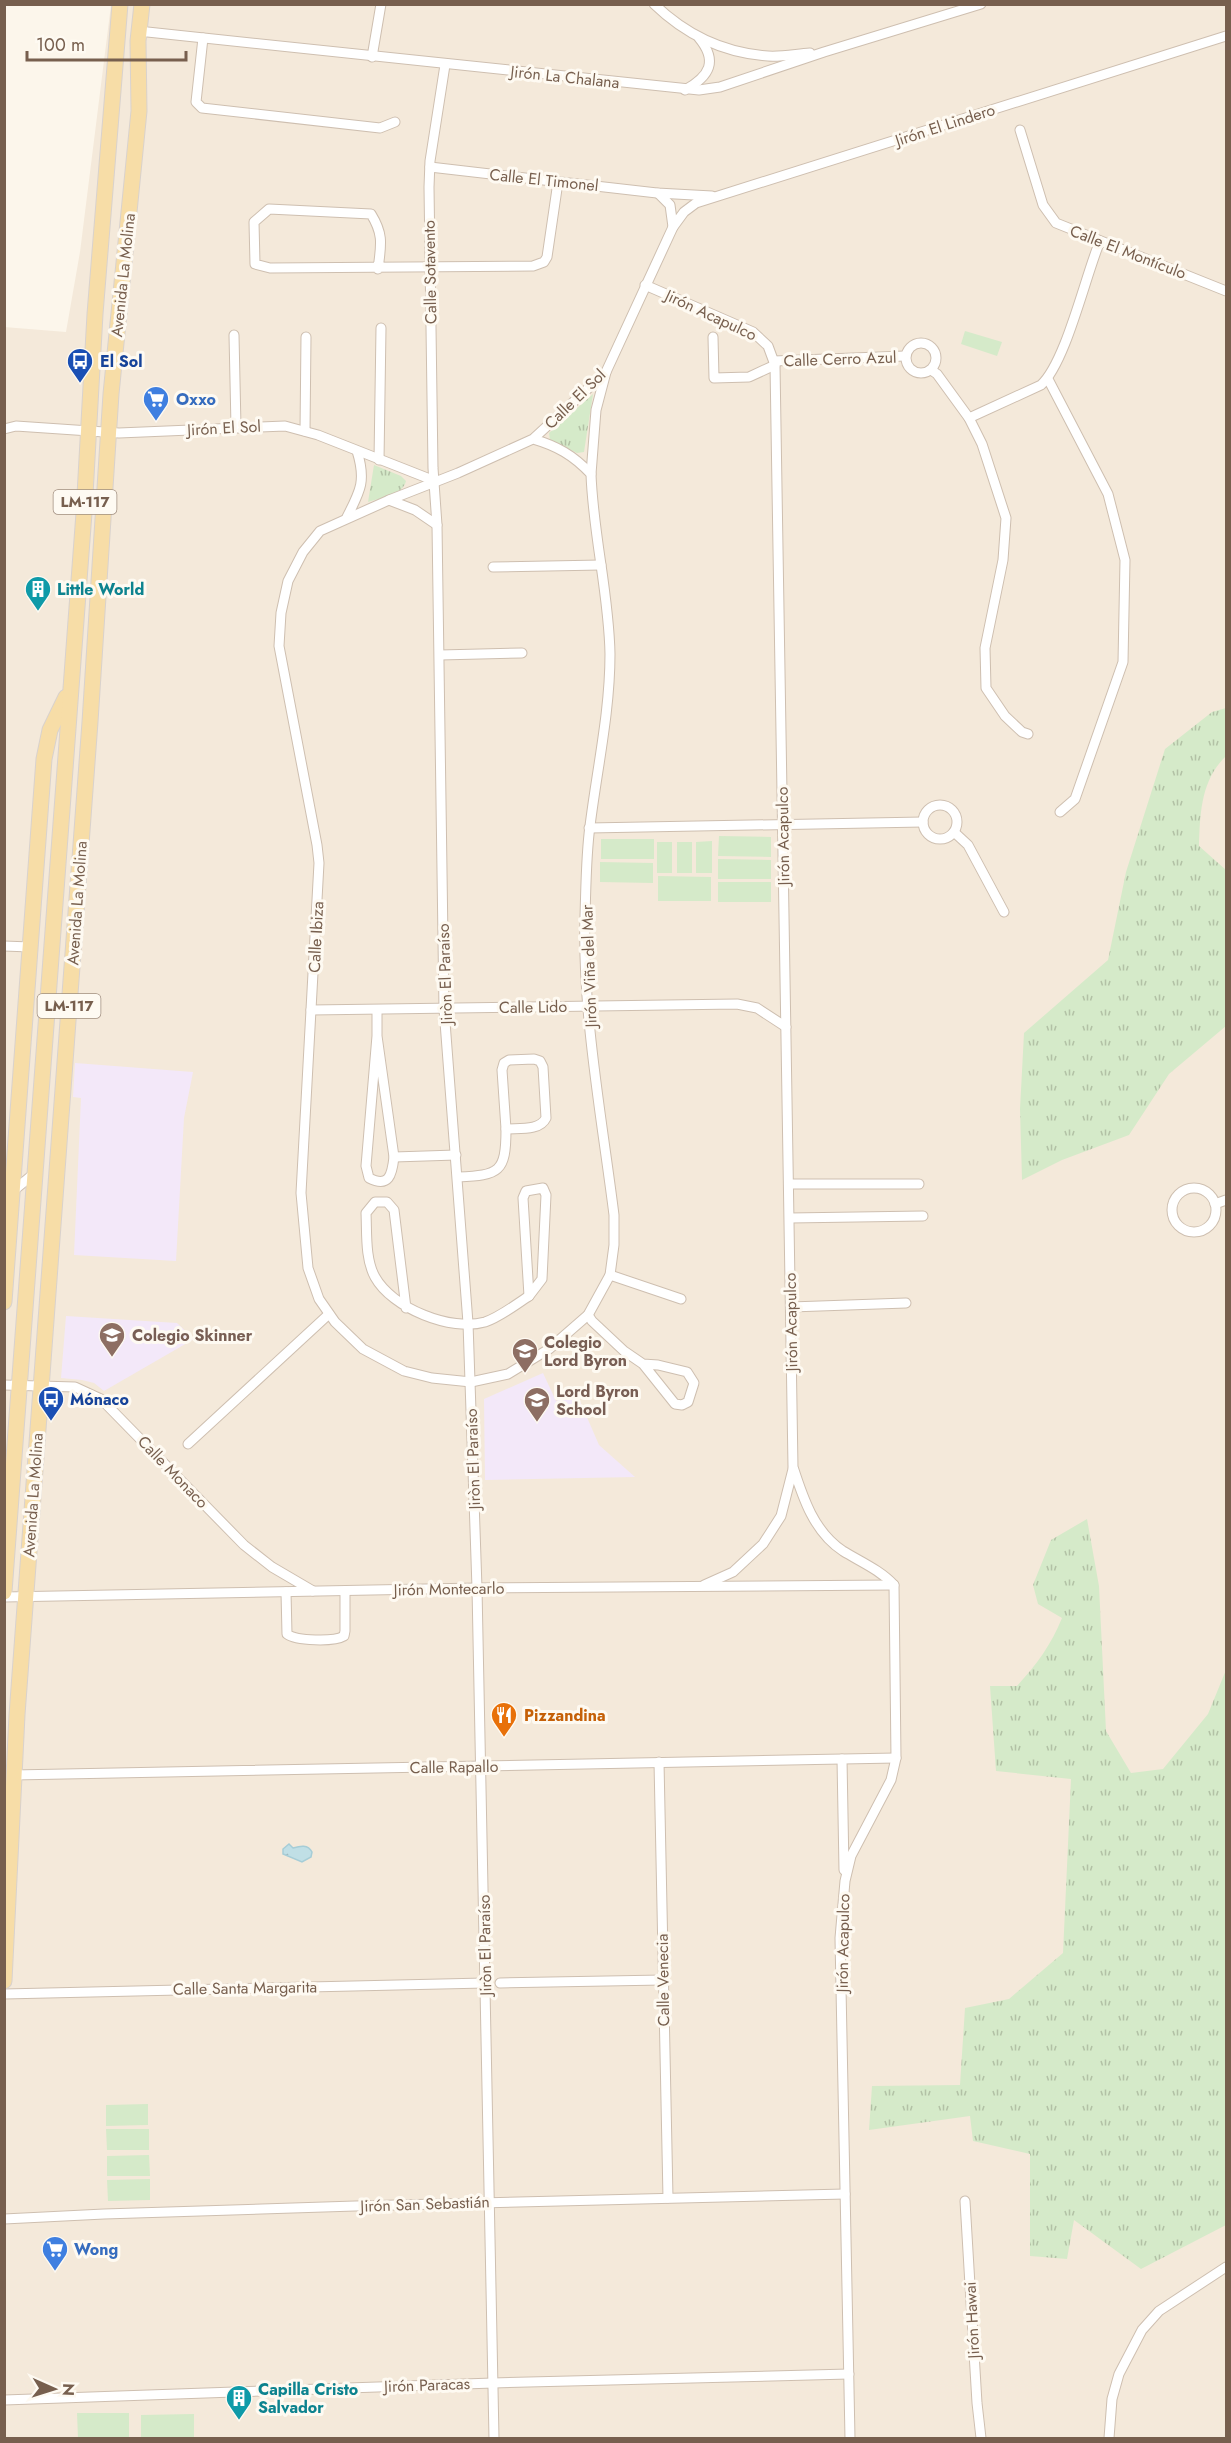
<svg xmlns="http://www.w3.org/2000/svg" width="1231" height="2443" viewBox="0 0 1231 2443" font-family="Jost,sans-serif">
<defs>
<pattern id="grass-tufts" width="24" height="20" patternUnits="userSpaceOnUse" patternTransform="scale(1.5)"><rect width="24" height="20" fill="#d5eac9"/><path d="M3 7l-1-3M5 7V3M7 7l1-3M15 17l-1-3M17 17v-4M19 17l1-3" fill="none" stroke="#b2c1a5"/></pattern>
<pattern id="water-ripples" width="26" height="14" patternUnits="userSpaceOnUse" patternTransform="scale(1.5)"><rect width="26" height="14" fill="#c0dfe6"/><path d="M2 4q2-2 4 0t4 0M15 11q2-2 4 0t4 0" fill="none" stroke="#a1b8bd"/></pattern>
</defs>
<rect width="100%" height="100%" fill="#fcf6eb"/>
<polygon fill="#f4e9da" points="111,5 1226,5 1226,2438 5,2438 4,327 66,332 80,252"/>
<g fill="#f3e8f9">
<polygon points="75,1063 193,1072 184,1118 176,1261 74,1255 81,1098 73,1097"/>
<polygon points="66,1316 177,1323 194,1339 104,1391 94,1383 82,1380 61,1378"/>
<polygon points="543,1373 556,1401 576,1392 599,1445 635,1477 485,1480 484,1399"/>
</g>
<g fill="url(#grass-tufts)">
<polygon points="593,394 584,452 577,453 550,440 549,433"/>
<path d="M 374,465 L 401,476 L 406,481 C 403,495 380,498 368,502 Z"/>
<path d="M 1226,708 L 1226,756 C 1201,780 1200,813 1199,846 L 1226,870 L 1226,1026 L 1169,1074 L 1129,1135 L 1062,1160 L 1022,1180 L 1020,1109 L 1024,1033 L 1108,960 L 1126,872 L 1165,749 L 1212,712 Z"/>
<path d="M 1087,1519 L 1099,1586 L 1106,1731 L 1131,1773 L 1163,1769 L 1208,1714 L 1226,1670 L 1226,2225 L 1141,2269 L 1074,2220 L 1067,2259 L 1030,2256 L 1030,2154 L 973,2141 L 970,2116 L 869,2130 L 872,2086 L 960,2085 L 965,2008 L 1009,1999 L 1063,1953 L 1071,1779 L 996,1771 L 990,1686 L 1017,1686 C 1037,1664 1051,1645 1062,1618 L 1038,1604 L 1033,1585 L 1051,1540 Z"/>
</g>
<g fill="#d5eac9">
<polygon points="965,331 1002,342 997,356 961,344"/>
<polygon points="719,836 771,837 771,857 718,856"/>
<rect x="601" y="839" width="53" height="20"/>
<polygon points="712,841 712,873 696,873 696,842"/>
<rect x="657" y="842" width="15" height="31"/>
<rect x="677" y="842" width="15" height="31"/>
<polygon points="718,859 771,860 771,879 718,879"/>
<polygon points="600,862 653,863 653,883 600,882"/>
<polygon points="658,876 711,877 711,901 658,901"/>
<rect x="718" y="882" width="53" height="20"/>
<polygon points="148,2104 148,2125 106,2126 106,2105"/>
<polygon points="106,2129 149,2129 149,2150 107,2150"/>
<polygon points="149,2155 150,2176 107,2176 107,2156"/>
<polygon points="150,2179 150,2200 108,2201 107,2180"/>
<polygon points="77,2413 129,2413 129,2438 78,2438"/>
<polygon points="194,2414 194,2438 141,2438 141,2415"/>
</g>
<path fill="url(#water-ripples)" stroke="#a6cdd7" stroke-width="1.5" d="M 289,1844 L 293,1848 C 300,1846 308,1844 312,1852 L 311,1857 L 302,1862 L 283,1854 L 283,1849 Z"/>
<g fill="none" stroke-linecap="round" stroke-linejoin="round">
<g stroke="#cebfb0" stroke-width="11">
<g id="minor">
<path d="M 654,4 C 685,34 724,53 768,56 C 781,57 796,54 810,53"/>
<polyline points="138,31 699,90 720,87 824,52 981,4"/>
<polyline points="203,38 196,102 202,108 380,128 395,122"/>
<polyline points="372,57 381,4"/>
<polyline points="445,65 430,161 429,187 433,468 437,525 444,1009 468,1323 477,1588 494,2438"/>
<path d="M 685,90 C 710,76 718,61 699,38"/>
<polyline points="1020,130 1043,205 1056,223 1226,291"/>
<polyline points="430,167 657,193 712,196"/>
<polyline points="658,193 670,205 673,227"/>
<path d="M 378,269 C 381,245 384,235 371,214 L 269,209 L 254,222 L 255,264 L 270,268 L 533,266 L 544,262 L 547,257 L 558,182"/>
<path d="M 645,285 L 753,332 L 768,346 L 775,365 L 793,1467 C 803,1498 814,1532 843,1551 C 861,1562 880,1570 894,1585 L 896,1758 L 891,1780 L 851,1856 L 845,1881 L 840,1938 L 850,2438"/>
<polyline points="234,335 236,427"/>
<polyline points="713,337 714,378 749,377 775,365"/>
<circle cx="921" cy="358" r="15"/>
<polyline points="774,361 905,356"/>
<polyline points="931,370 937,374 969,418 982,444 1006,518 1003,560 985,648 986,688 1005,716 1022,732 1028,734"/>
<polyline points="1048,379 1108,494 1125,560 1123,662 1075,799 1060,812"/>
<path d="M 969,418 L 1041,385 C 1066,362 1085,277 1100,241"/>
<polyline points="4,429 16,426 119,433 285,426 318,435 435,481"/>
<polyline points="305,431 306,337"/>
<path d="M 533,439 C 557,446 573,455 591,474 C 593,534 609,594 610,654 C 610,712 597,769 590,826 C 586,855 586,887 585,916 C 582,1013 602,1119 614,1215 L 614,1245 L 610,1275 L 588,1315 L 549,1349 L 508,1374 L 471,1382 L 432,1378 L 404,1371 L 363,1349 L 335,1322 L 319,1299 L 308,1268 L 301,1193 L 319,863 L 317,845 L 279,646 L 281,613 L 288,581 L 303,552 L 320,531 L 389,500 L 458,473 L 533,439 L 606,372 L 673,227 L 684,212 L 696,203 L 1226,36"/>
<polyline points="379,460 381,328"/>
<polyline points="591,474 596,410 606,372"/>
<polyline points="389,500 415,510 437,525"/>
<path d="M 347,517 C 361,490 366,480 357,451"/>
<polyline points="493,567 601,565"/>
<polyline points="440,655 522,653"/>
<circle cx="940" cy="822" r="17"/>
<polyline points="589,828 923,822"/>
<polyline points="954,832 968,845 1004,912"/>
<polyline points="4,946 30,947"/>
<polyline points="311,1010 737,1004 757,1008 786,1027"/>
<path d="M 377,1010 L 377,1036 L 394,1157 C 392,1175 389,1188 369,1178 L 366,1166 L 377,1036"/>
<path d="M 534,1059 L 540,1061 L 543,1067 L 546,1118 C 540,1131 519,1128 506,1129 L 502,1070 L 504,1063 L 509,1060 Z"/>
<polyline points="394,1157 456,1155"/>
<path d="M 458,1177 C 499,1175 506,1173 506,1129"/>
<polyline points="789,1184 919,1184"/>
<polygon points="543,1188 546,1195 542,1279 529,1296 523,1198 526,1191"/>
<circle cx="1194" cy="1210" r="22"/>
<polyline points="4,1191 13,1191 36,1172"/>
<polyline points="1215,1204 1226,1200"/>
<polyline points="790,1218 923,1216"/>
<polyline points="610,1275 681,1299"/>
<polyline points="791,1307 906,1303"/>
<path d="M 406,1308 L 394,1210 L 387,1202 L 375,1202 L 366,1213 C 367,1233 365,1259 375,1277 C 392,1308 451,1332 485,1322 C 500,1317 515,1305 529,1296"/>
<polyline points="588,1315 592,1321 624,1351 643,1364 675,1404 682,1405 688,1402 694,1383 687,1372 658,1365 643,1364"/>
<polyline points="4,1385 75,1387 101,1399 244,1545 272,1567 313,1591"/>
<polyline points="188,1444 329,1314"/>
<polyline points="704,1585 733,1572 763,1544 781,1516 793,1469"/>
<path d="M 286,1592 L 287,1634 C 296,1641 334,1642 344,1636 L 345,1631 L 345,1591"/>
<polyline points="4,1597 477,1588 894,1585"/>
<polyline points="842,1759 844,1870"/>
<polyline points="659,1762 668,2198"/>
<polyline points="13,1775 896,1758"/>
<polyline points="500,1983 663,1980"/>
<polyline points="4,1994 485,1983"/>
<polyline points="965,2201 977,2403 981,2438"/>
<polyline points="4,2219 104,2214 355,2206 845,2194"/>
<polyline points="4,2400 493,2383 849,2374"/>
<polyline points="1109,2438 1112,2399 1119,2374 1142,2330 1159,2311 1226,2267"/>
</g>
</g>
<g stroke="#d9d2cd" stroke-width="17">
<g id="primary">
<polyline points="4,1302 44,759 50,730 66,697"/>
<polyline points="4,1592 84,513 95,314 120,4"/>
<polyline points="4,1981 17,1715 90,722 111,394 139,111 138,41 142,4"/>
</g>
</g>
<use href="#minor" stroke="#fff" stroke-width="9"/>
<use href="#primary" stroke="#f7dda7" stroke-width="15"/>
</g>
<defs>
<g id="bus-pin" transform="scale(1.35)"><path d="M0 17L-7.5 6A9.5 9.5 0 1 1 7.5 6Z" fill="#1a4fb4" stroke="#fefaf2"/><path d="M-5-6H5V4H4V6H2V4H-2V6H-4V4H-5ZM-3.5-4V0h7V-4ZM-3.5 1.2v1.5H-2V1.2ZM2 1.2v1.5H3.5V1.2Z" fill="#fff"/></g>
<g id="supermarket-pin" transform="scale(1.35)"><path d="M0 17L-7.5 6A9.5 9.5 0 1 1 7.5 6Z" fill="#3f7fe0" stroke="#fefaf2"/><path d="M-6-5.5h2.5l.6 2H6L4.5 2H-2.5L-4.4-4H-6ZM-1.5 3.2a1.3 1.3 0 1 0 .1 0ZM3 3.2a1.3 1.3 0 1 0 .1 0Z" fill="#fff"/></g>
<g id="building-pin" transform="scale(1.35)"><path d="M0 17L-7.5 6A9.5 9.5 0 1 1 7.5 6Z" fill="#0f9aa8" stroke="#fefaf2"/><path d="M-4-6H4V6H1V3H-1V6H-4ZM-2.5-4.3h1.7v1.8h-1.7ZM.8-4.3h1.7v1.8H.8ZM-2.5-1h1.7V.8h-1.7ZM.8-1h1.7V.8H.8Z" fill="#fff"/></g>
<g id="school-pin" transform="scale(1.35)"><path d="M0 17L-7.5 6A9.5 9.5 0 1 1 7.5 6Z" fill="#8d6e63" stroke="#fefaf2"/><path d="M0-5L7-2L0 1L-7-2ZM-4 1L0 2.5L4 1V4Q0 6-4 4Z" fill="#fff"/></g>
<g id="university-pin" transform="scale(1.35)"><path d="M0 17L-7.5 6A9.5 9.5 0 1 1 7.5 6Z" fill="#8d6e63" stroke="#fefaf2"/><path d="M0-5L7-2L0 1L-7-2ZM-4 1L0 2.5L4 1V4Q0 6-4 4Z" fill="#fff"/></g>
<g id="restaurant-pin" transform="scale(1.35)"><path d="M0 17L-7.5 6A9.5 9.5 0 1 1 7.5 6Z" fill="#e8710a" stroke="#fefaf2"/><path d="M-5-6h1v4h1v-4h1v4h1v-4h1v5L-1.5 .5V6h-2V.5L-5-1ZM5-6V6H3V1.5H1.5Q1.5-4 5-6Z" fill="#fff"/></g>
</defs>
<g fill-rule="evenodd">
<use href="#bus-pin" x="80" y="361"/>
<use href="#supermarket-pin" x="156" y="399"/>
<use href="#building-pin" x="38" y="589"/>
<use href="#school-pin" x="112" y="1335"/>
<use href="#university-pin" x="525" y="1351"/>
<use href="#bus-pin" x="51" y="1399"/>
<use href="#school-pin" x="537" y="1400"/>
<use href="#restaurant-pin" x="504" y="1715"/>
<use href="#supermarket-pin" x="55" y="2249"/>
<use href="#building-pin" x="239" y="2398"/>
</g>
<g text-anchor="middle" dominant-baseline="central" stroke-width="6" stroke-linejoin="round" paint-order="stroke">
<g fill="#fefaf2" stroke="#a08e7f" stroke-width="1.5">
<rect x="53.5" y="490" width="63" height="24" rx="4.5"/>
<rect x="37.5" y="994" width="63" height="24" rx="4.5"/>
</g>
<g font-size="15" font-weight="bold" fill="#775f4e">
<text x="85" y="502">LM-117</text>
<text x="69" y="1006">LM-117</text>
</g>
<g font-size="16" fill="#775f4e" stroke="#fefaf2">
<text transform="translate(565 77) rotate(6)">Jirón La Chalana</text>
<text transform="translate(945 125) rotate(-18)">Jirón El Lindero</text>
<text transform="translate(544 180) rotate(6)">Calle El Timonel</text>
<text transform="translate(1128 252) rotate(21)">Calle El Montículo</text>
<text transform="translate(430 272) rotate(-91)">Calle Sotavento</text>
<text transform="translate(123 275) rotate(-84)">Avenida La Molina</text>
<text transform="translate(711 315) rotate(25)">Jirón Acapulco</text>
<text transform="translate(840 359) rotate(-2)">Calle Cerro Azul</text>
<text transform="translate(575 399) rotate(-44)">Calle El Sol</text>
<text transform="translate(224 428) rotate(-3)">Jirón El Sol</text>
<text transform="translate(783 836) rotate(-91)">Jirón Acapulco</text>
<text transform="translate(77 903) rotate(-86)">Avenida La Molina</text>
<text transform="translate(316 937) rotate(-87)">Calle Ibiza</text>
<text transform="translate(589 966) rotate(-92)">Jirón Viña del Mar</text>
<text transform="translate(445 974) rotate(-92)">Jiròn El Paraíso</text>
<text transform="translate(533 1007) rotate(-1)">Calle Lido</text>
<text transform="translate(791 1322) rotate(-91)">Jirón Acapulco</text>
<text transform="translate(473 1459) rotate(-92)">Jiròn El Paraíso</text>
<text transform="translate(173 1472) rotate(46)">Calle Monaco</text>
<text transform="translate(33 1495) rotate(-86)">Avenida La Molina</text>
<text transform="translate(449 1589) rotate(-1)">Jirón Montecarlo</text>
<text transform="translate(454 1767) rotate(-1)">Calle Rapallo</text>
<text transform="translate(843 1943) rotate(-89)">Jirón Acapulco</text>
<text transform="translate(485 1945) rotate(-91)">Jiròn El Paraíso</text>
<text transform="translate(663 1980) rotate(-91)">Calle Venecia</text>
<text transform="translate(245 1988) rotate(-1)">Calle Santa Margarita</text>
<text transform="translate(425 2204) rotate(-2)">Jirón San Sebastián</text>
<text transform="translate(972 2320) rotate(-93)">Jirón Hawai</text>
<text transform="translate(427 2385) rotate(-2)">Jirón Paracas</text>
</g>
<g font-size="16" font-weight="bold" fill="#164399" stroke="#fefaf2" text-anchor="start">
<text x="100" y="361">El Sol</text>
<text x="70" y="1399">Mónaco</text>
</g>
<g font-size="16" font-weight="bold" fill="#366cbe" stroke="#fefaf2" text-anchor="start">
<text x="176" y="399">Oxxo</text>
<text x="74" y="2249">Wong</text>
</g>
<g font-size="16" font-weight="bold" fill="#0d838f" stroke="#fefaf2" text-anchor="start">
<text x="57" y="589">Little World</text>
<text x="258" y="2389">Capilla Cristo<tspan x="258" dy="18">Salvador</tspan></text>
</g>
<g font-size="16" font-weight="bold" fill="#785e54" stroke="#fefaf2" text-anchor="start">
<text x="132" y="1335">Colegio Skinner</text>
<text x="544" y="1342">Colegio<tspan x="544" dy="18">Lord Byron</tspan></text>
<text x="556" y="1391">Lord Byron<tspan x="556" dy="18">School</tspan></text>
</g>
<g font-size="16" font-weight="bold" fill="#c56008" stroke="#fefaf2" text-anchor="start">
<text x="524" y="1715">Pizzandina</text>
</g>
</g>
<rect width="1231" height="2443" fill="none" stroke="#775f4e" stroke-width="12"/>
<g transform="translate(54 2389) rotate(93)" stroke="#fefaf2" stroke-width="4.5" paint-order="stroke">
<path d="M0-4.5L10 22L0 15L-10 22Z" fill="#775f4e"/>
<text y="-9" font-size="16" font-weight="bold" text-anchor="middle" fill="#775f4e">N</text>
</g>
<path d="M27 51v9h159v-9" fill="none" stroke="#775f4e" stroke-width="3"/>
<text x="36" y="51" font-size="18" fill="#775f4e" stroke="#fefaf2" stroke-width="4.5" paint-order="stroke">100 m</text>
</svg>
